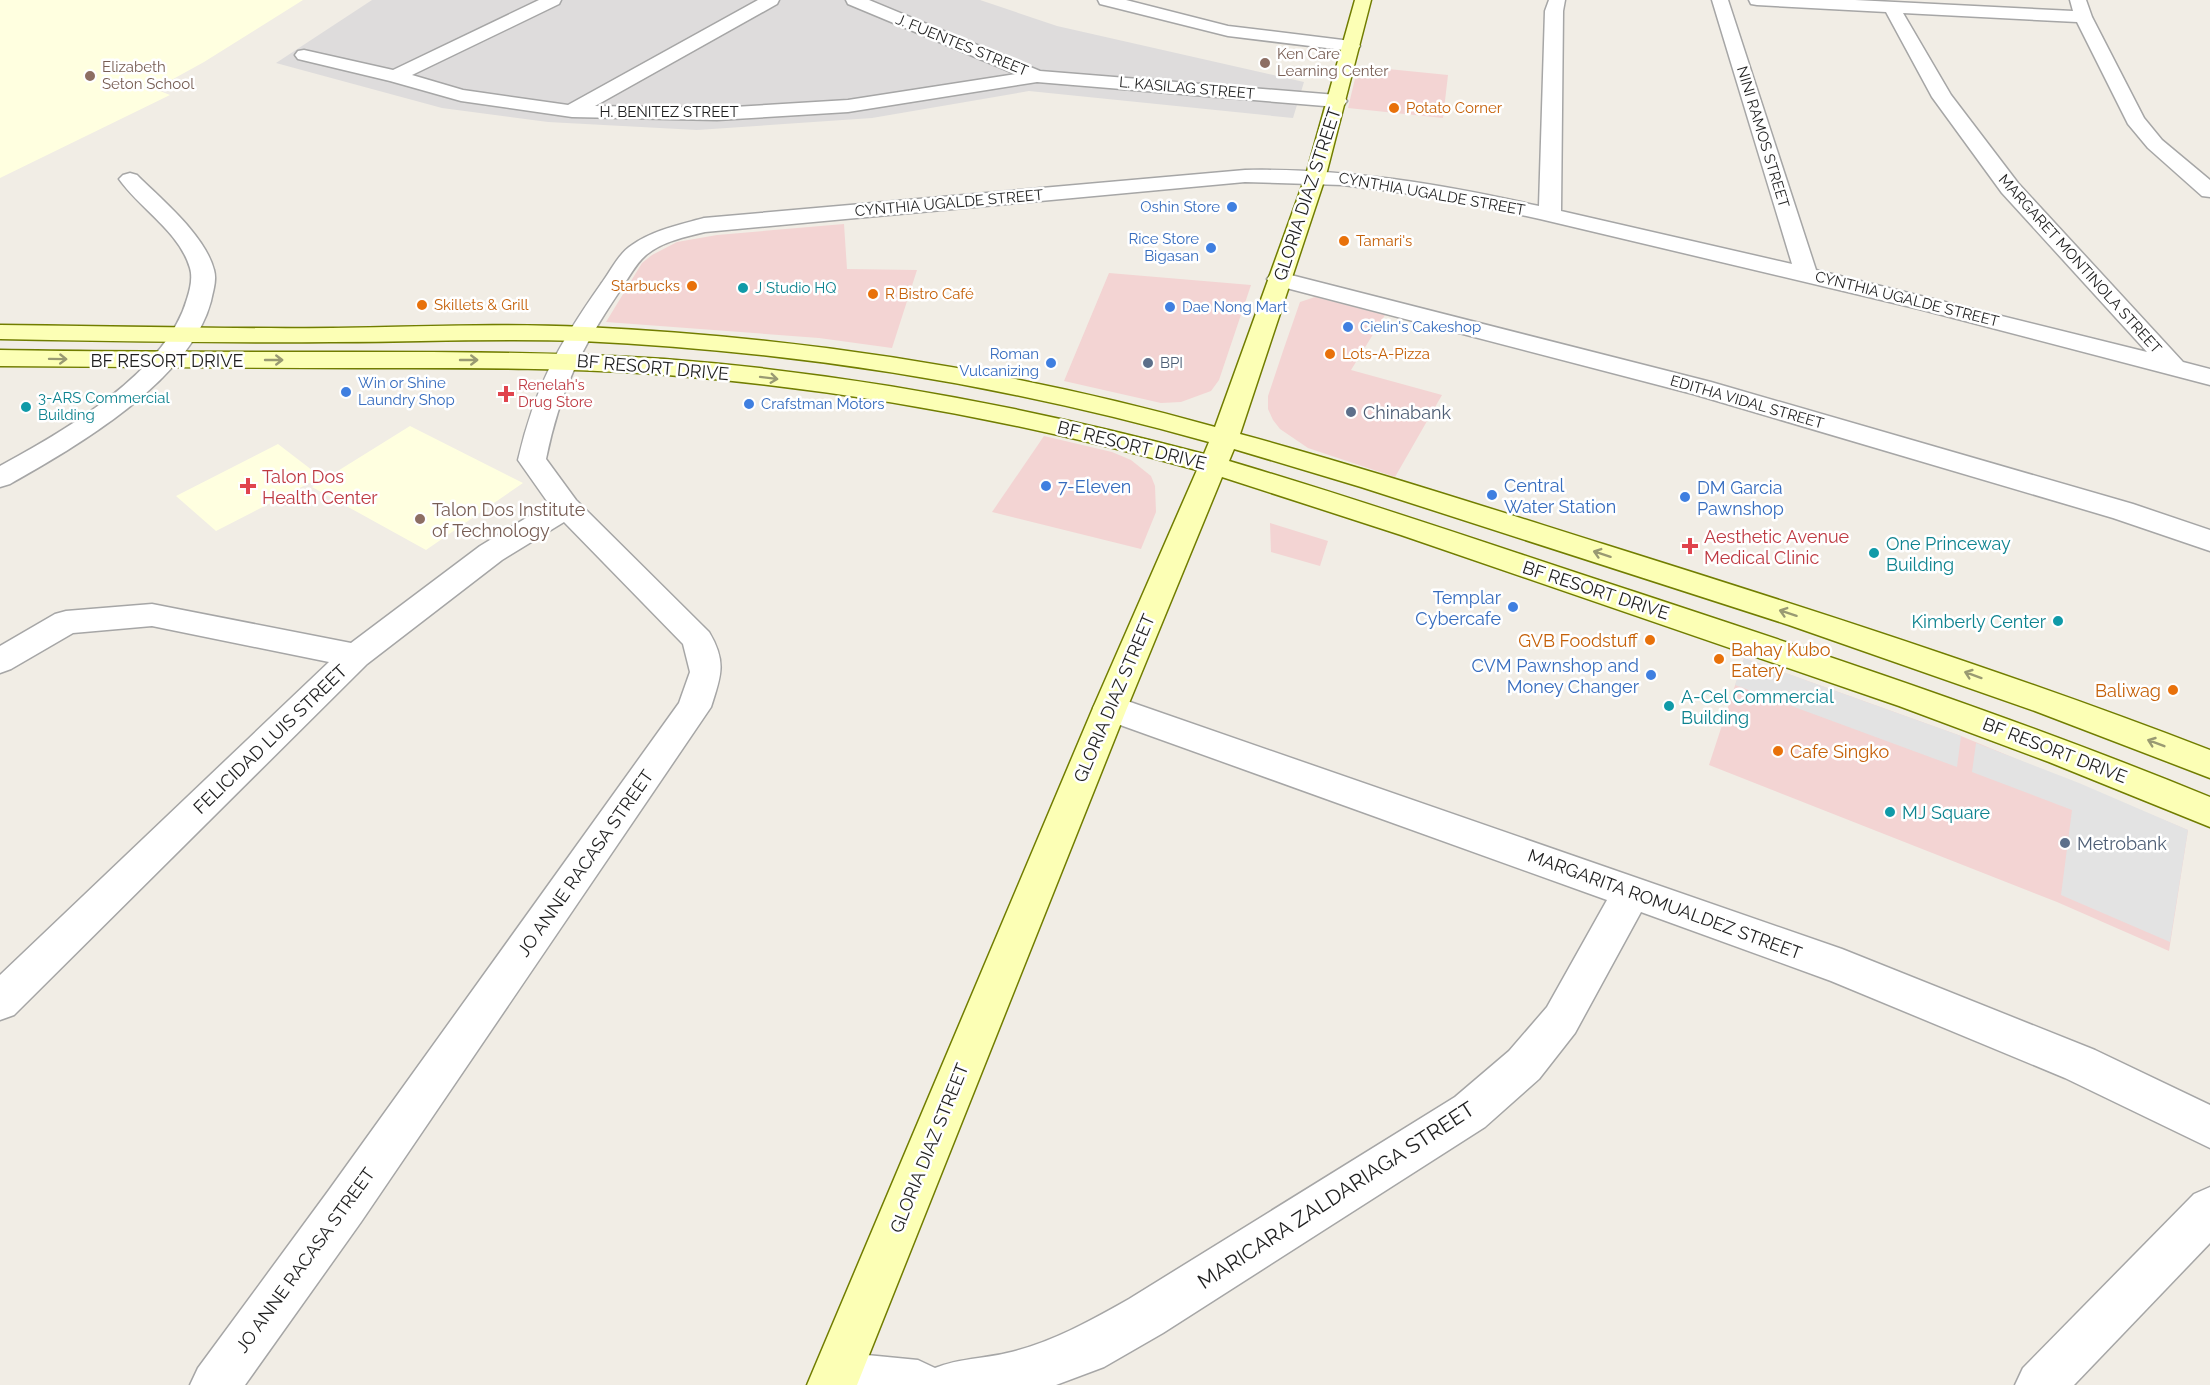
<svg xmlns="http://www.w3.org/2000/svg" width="2210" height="1385" viewBox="0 0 2210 1385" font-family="Raleway,sans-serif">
<rect width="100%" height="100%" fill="#f1ede5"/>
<polygon fill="#dedcdc" points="372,0 980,0 1057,26 1304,82 1293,118 1029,91 872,118 697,130 548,122 442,108 276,63"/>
<g fill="#f3d4d3">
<polygon points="1358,66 1448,75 1443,118 1348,108"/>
<polygon points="844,224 847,269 917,270 892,348 819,338 606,322 642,263 652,255 677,242 717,235"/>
<polygon points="1109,273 1251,285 1219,380 1211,391 1181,402 1161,403 1064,381"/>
<polygon points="1315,297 1385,315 1351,370 1442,395 1395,477 1308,448 1280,429 1273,420 1268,409 1268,396 1283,351 1300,302"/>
<polygon points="1044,436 1112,452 1131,460 1151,476 1155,486 1156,512 1141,549 992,512"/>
<polygon points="1270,523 1328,541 1320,566 1271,552"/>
<polygon points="1744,658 1961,736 2188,830 2169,951 2057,902 1709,765"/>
</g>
<g fill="#ffffe0">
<polygon points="0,0 303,0 204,62 155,89 170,95 0,178"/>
<polygon points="410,426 523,483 426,550 312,487"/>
<polygon points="278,444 321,477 216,531 176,496"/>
</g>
<g fill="#e3e3e3">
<polygon points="1744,658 1961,736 1957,767 1735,685"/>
<polygon points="1976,743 2079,783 2188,830 2170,942 2061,895 2072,810 1972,772"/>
</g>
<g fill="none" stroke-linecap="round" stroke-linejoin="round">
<g stroke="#a6a6a6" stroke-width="3">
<g id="street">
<polygon points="539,0 561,0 559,4 412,75 463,90 568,105 758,0 779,0 777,4 595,106 717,108 848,100 1016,74 848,4 846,0 869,0 1040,71 1337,95 1344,97 1347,101 1344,105 1337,107 1037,82 848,112 717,120 572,117 461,101 390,81 298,59 295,55 298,51 304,50 393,70"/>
<polygon points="1098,0 1126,0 1228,26 1351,41 1357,42 1360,46 1357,50 1351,51 1228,36 1100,4"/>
<path d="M 1549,0 L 1565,0 L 1563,11 L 1561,211 L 1792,264 L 1712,0 L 1728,0 L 1816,270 L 2147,352 L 2002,193 L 1932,97 L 1886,12 L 1757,5 L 1751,4 L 1749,0 L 1855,0 L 2073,11 L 2070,0 L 2086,0 L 2092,17 L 2144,118 L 2162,140 L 2210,180 L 2210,197 L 2202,196 L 2148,148 L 2128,124 L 2077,22 L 1903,13 L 1951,95 L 2018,183 L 2183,362 L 2210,369 L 2210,385 L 1919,309 L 1540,219 L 1442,198 L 1343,185 L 1245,182 L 705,232 C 685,237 663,241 646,255 C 635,264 627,281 619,292 C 580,350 560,391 546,459 L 576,500 L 709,632 C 727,662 721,676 711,707 L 361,1222 L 245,1385 L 190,1385 L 198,1368 L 329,1190 L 679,703 L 690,672 L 683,644 L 564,522 L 502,560 L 367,664 L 14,1015 L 0,1020 L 0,975 L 329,662 L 152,626 L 73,633 L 11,669 L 0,673 L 0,646 L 55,614 L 66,611 L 152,604 L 351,643 L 480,546 L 549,504 L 518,460 C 535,387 558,345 601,284 C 610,272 619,253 632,245 C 653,230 679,225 704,218 L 1245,170 C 1345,168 1441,184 1539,206 L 1545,11 Z"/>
<path d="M 130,173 L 137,175 C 162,200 205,235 214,270 C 217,280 213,291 211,301 C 190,381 77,446 10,484 L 0,487 L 0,466 C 63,432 166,373 187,299 C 190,290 193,278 190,268 C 179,231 141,210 119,179 L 123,175 Z"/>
<polygon points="1279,272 1711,382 2133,504 2210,530 2210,551 2113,518 1693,394 1271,284 1267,279 1271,274"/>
<path d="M 1110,695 L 1842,949 L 2095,1050 L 2210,1105 L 2210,1148 L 2065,1078 L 1831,981 L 1641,912 L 1575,1033 L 1539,1079 L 1485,1127 L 1163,1333 L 1104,1367 L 1056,1385 L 815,1385 L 812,1376 L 819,1359 L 836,1352 L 918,1360 L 935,1368 C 959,1358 983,1359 1007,1353 C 1051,1343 1090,1321 1129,1299 L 1455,1097 L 1509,1051 L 1547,1007 L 1607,900 L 1098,717 L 1093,708 L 1098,699 Z"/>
<polygon points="2210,1187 2210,1243 2074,1385 2015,1385 2023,1368 2194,1194"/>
</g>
</g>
<g stroke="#717d00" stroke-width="3">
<path id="secondary" d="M 1355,0 L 1371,0 L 1326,175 L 1240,434 C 1362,467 1482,506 1603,544 C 1807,608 2010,673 2210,750 L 2210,778 L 2035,711 L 1789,625 L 1361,487 L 1234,449 L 1229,461 C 1365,501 1500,548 1635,592 C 1829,656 2022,720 2210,797 L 2210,827 L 2049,762 L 1899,706 L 1401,535 L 1222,477 L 1127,708 L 857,1385 L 807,1385 L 1093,708 L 1197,470 C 1024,422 846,389 667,375 C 564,367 461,368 358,368 C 238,368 119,367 0,366 L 0,350 C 118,352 236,352 354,352 C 457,352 561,352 664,359 C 847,373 1028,407 1204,454 L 1209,442 C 1004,384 794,351 582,341 C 498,338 414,342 331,342 C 221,343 110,341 0,339 L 0,325 C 111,326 222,329 332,328 C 416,327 500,323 585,327 C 798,337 1009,369 1215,427 L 1306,175 Z"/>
</g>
<use href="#street" fill="#fff" fill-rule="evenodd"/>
<use href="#secondary" fill="#fcffb5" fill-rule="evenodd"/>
</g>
<defs><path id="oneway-shaft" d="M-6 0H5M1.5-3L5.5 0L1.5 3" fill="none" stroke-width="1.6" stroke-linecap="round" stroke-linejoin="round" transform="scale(1.5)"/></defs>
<g stroke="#999a72">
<use href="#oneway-shaft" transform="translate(58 359) rotate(1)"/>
<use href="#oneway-shaft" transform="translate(274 360)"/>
<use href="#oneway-shaft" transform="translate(469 360)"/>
<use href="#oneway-shaft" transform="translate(769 378) rotate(7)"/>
<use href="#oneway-shaft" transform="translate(1602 554) rotate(-162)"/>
<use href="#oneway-shaft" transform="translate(1788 613) rotate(-162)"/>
<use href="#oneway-shaft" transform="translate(1973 675) rotate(-160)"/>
<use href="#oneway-shaft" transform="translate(2156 743) rotate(-159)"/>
</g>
<g fill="#8d6e63" stroke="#fff" stroke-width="2">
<circle cx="1265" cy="63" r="6"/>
<circle cx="90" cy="76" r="6"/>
<circle cx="420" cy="519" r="6"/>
</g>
<g fill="#e8710a" stroke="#fff" stroke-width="2">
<circle cx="1394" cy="108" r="6"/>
<circle cx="1344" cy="241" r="6"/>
<circle cx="692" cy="286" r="6"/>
<circle cx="873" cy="294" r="6"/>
<circle cx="422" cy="305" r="6"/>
<circle cx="1330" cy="354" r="6"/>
<circle cx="1650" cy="640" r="6"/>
<circle cx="1719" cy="659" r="6"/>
<circle cx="2173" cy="690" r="6"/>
<circle cx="1778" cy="751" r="6"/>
</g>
<g fill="#3f7fe0" stroke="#fff" stroke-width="2">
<circle cx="1232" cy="207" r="6"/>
<circle cx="1211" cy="248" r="6"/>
<circle cx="1170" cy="307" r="6"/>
<circle cx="1348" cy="327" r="6"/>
<circle cx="1051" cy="363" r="6"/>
<circle cx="346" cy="392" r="6"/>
<circle cx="749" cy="404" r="6"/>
<circle cx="1046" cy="486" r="6"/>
<circle cx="1492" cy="495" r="6"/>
<circle cx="1685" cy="497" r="6"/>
<circle cx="1513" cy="607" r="6"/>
<circle cx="1651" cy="675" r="6"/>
</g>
<g fill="#0f9aa8" stroke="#fff" stroke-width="2">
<circle cx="743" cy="288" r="6"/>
<circle cx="26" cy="407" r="6"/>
<circle cx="1874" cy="553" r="6"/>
<circle cx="2058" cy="621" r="6"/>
<circle cx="1669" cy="706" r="6"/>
<circle cx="1890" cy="812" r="6"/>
</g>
<g fill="#5c6f8a" stroke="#fff" stroke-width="2">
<circle cx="1148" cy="363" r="6"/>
<circle cx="1351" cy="412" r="6"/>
<circle cx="2065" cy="843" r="6"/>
</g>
<g fill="#e0444e" stroke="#fff" stroke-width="2">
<path d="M503 385h6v6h6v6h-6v6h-6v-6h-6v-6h6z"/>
<path d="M245 477h6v6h6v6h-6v6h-6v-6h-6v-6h6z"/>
<path d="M1687 537h6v6h6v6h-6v6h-6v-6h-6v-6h6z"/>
</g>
<g text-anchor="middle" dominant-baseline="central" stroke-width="5" stroke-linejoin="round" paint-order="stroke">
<g font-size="15" fill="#1f1f1f" stroke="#fff">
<text transform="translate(962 45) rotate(22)">J. FUENTES STREET</text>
<text transform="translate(1187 88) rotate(5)">L. KASILAG STREET</text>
<text x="669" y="112">H. BENITEZ STREET</text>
<text transform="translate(1763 137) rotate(73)">NINI RAMOS STREET</text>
<text transform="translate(1432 194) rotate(10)">CYNTHIA UGALDE STREET</text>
<text transform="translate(949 203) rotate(-5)">CYNTHIA UGALDE STREET</text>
<text transform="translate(2080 264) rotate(48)">MARGARET MONTINOLA STREET</text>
<text transform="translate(1907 299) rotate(14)">CYNTHIA UGALDE STREET</text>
<text transform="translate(1747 402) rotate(16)">EDITHA VIDAL STREET</text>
</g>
<g font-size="15" fill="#785e54" stroke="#fff" text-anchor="start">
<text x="1277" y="54">Ken Care<tspan x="1277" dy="17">Learning Center</tspan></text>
<text x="102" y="67">Elizabeth<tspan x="102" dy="17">Seton School</tspan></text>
</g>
<g font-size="15" fill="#c56008" stroke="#fff" text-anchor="start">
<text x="1406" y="108">Potato Corner</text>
<text x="1356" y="241">Tamari's</text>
<text x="680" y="286" text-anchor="end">Starbucks</text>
<text x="885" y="294">R Bistro Café</text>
<text x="434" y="305">Skillets &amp; Grill</text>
<text x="1342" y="354">Lots-A-Pizza</text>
</g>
<g font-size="15" fill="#366cbe" stroke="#fff" text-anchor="start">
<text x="1220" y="207" text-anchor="end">Oshin Store</text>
<text x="1199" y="239" text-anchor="end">Rice Store<tspan x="1199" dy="17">Bigasan</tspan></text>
<text x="1182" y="307">Dae Nong Mart</text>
<text x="1360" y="327">Cielin's Cakeshop</text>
<text x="1039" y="354" text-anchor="end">Roman<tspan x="1039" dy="17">Vulcanizing</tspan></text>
<text x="358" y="383">Win or Shine<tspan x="358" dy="17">Laundry Shop</tspan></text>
<text x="761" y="404">Crafstman Motors</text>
</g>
<g font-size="15" fill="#0d838f" stroke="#fff" text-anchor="start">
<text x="755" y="288">J Studio HQ</text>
<text x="38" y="398">3-ARS Commercial<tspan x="38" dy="17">Building</tspan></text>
</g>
<g font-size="15" fill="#4e5e75" stroke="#fff" text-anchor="start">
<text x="1160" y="363">BPI</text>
</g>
<g font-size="15" fill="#be3a42" stroke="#fff" text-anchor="start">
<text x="518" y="385">Renelah's<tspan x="518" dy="17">Drug Store</tspan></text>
</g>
<g font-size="18" fill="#1f1f1f" stroke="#fff">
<text transform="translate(1307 194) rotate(-72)">GLORIA DIAZ STREET</text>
<text x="167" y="360">BF RESORT DRIVE</text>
<text transform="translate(653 367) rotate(5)">BF RESORT DRIVE</text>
<text transform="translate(1132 445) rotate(14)">BF RESORT DRIVE</text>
<text transform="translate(1596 590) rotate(18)">BF RESORT DRIVE</text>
<text transform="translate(1114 698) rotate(-67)">GLORIA DIAZ STREET</text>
<text transform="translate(270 739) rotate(-44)">FELICIDAD LUIS STREET</text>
<text transform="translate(2055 750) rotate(21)">BF RESORT DRIVE</text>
<text transform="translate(585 863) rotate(-55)">JO ANNE RACASA STREET</text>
<text transform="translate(1665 904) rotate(20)">MARGARITA ROMUALDEZ STREET</text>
<text transform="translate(929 1148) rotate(-68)">GLORIA DIAZ STREET</text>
<text transform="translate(305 1260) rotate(-54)">JO ANNE RACASA STREET</text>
</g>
<g font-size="18" fill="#4e5e75" stroke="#fff" text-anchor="start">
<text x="1363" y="412">Chinabank</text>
<text x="2077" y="843">Metrobank</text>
</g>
<g font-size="18" fill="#be3a42" stroke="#fff" text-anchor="start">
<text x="262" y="476">Talon Dos<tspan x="262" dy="21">Health Center</tspan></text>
<text x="1704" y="536">Aesthetic Avenue<tspan x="1704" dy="21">Medical Clinic</tspan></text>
</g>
<g font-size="18" fill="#366cbe" stroke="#fff" text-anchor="start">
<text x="1504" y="485">Central<tspan x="1504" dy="21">Water Station</tspan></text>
<text x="1058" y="486">7-Eleven</text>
<text x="1697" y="487">DM Garcia<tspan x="1697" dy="21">Pawnshop</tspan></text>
<text x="1501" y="597" text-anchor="end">Templar<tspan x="1501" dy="21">Cybercafe</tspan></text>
<text x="1639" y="665" text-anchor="end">CVM Pawnshop and<tspan x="1639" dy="21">Money Changer</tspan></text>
</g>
<g font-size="18" fill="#785e54" stroke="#fff" text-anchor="start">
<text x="432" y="509">Talon Dos Institute<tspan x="432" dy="21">of Technology</tspan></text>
</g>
<g font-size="18" fill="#0d838f" stroke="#fff" text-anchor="start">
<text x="1886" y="543">One Princeway<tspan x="1886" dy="21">Building</tspan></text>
<text x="2046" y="621" text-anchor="end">Kimberly Center</text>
<text x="1681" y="696">A-Cel Commercial<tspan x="1681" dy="21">Building</tspan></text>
<text x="1902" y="812">MJ Square</text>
</g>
<g font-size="18" fill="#c56008" stroke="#fff" text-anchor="end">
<text x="1638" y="640">GVB Foodstuff</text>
<text x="1731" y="649" text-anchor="start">Bahay Kubo<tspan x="1731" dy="21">Eatery</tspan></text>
<text x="2161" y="690">Baliwag</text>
<text x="1790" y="751" text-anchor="start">Cafe Singko</text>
</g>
<g font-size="21" fill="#1f1f1f" stroke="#fff">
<text transform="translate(1336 1195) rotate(-33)">MARICARA ZALDARIAGA STREET</text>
</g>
</g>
</svg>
